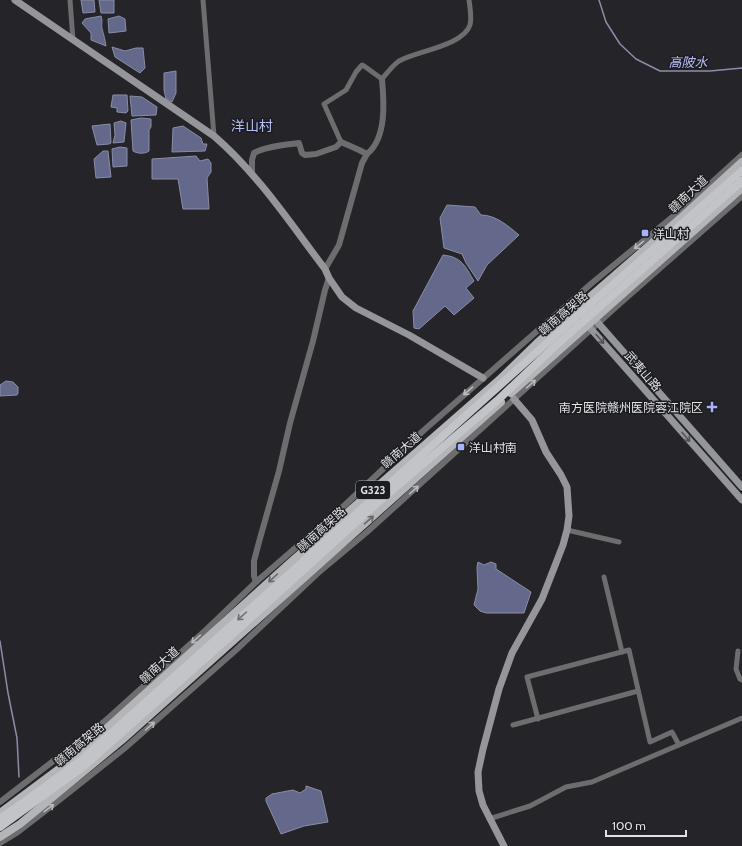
<svg xmlns="http://www.w3.org/2000/svg" width="742" height="846" viewBox="0 0 742 846" font-family="Cabin,'Noto Sans SC',sans-serif">
<rect width="100%" height="100%" fill="#252529"/>
<g fill="#64688b" stroke="#8a8da6">
<polygon points="81,0 94,0 95,12 83,13"/>
<polygon points="99,0 114,0 114,13 101,13"/>
<path d="M 101,16 C 103,21 101,24 102,29 C 104,35 105,40 106,46 L 91,40 L 91,33 L 82,23 L 85,19 Z"/>
<polygon points="119,16 125,19 126,31 109,33 108,19"/>
<polygon points="112,47 125,51 136,48 143,48 145,68 140,73 115,57"/>
<polygon points="176,71 176,93 172,102 166,99 164,90 164,73"/>
<polygon points="113,95 127,95 128,111 126,113 117,112 117,108 111,107"/>
<polygon points="130,96 142,97 157,107 156,115 132,116"/>
<path d="M 141,118 L 151,119 L 151,127 L 149,130 L 149,151 C 145,154 138,154 133,151 L 131,120 Z"/>
<polygon points="121,121 126,123 124,142 113,143 115,135 114,123"/>
<polygon points="110,124 111,143 109,144 97,145 92,126"/>
<polygon points="183,126 201,138 203,144 207,144 205,151 172,152 173,128"/>
<polygon points="120,147 127,148 127,166 113,167 112,149"/>
<polygon points="103,151 108,151 111,177 96,178 94,159"/>
<polygon points="196,156 200,161 208,159 211,163 211,172 207,178 209,209 183,209 178,179 152,179 152,159"/>
<path d="M 447,205 L 475,207 L 481,215 C 496,215 508,226 519,235 L 487,265 L 478,281 L 466,263 L 462,254 L 444,248 L 440,218 Z"/>
<path d="M 443,255 C 462,257 465,266 474,281 L 466,288 L 474,298 L 454,315 L 445,306 L 419,329 L 414,328 L 413,311 Z"/>
<polygon points="6,381 13,382 18,387 18,393 17,395 0,396 0,385"/>
<polygon points="478,562 484,565 491,562 496,564 496,569 531,592 524,613 486,613 480,611 474,605 478,589 477,567"/>
<polygon points="306,786 321,791 328,822 304,826 281,834 266,801 266,798 272,794 293,790 300,793 306,789"/>
</g>
<g fill="none" stroke-linecap="round" stroke-linejoin="round">
<g stroke="#8a8da6" stroke-width="1.5">
<polyline points="599,0 606,22 620,44 636,59 660,71 710,71 742,68"/>
<polyline points="0,641 8,693 17,738 19,777"/>
</g>
<g stroke="#6d6d6f" stroke-width="5">
<polyline points="70,0 73,40"/>
<polyline points="203,0 214,136"/>
<path d="M 341,142 L 324,104 L 346,90 L 356,72 L 362,65 L 364,66 L 382,79 C 387,73 393,65 399,61 C 416,51 463,46 470,25 C 472,17 470,8 469,0"/>
<polyline points="567,530 619,542"/>
<polyline points="604,577 622,652"/>
<polyline points="738,651 736,669 740,679 742,680"/>
<polyline points="538,719 527,677 629,650 650,742 672,732 679,745"/>
<polyline points="513,725 638,691"/>
<polyline points="489,819 530,806 566,787 592,782 742,718"/>
</g>
<g stroke="#6d6d6f" stroke-width="6">
<path d="M 367,154 C 387,138 384,101 382,79"/>
<path d="M 252,174 L 252,160 L 254,153 C 267,146 285,145 299,143 L 302,153 L 305,155 L 316,154 L 336,147 L 341,142 L 357,149 L 367,154 L 362,163 L 339,245 L 325,269"/>
<polyline points="256,582 254,576 254,561 259,542 279,471 290,423 313,341 325,290 329,278"/>
<polyline points="0,802 104,722 207,629 256,582 346,504 423,431 592,283 687,205 742,155"/>
<polyline points="0,843 18,832 62,798 125,748 236,650 318,573 367,532 617,306 742,196"/>
</g>
<g stroke="#959699" stroke-width="7">
<path d="M 15,0 L 214,136 C 258,174 290,223 325,269 L 329,278 L 342,297 L 356,308 L 409,335 L 483,378"/>
<polyline points="592,316 742,487"/>
<polyline points="584,321 742,500"/>
<polyline points="504,846 483,805 479,791 478,772 483,749 499,689 512,653 542,599 563,545 567,530 569,516 567,487 561,475 546,452 532,420 514,399"/>
</g>
<g stroke="#b4b5b9" stroke-width="8">
<polyline points="511,393 742,188"/>
<polyline points="0,813 75,757 291,562 499,380 537,343 683,216 742,162"/>
<polyline points="0,837 20,824 122,740 501,402"/>
</g>
<g stroke="#c2c4c8" stroke-width="8">
<polyline points="0,819 27,800 79,762 547,343 742,171"/>
<polyline points="0,827 84,766 244,624 376,504 499,399 554,347 742,181"/>
</g>
</g>
<defs><path id="oneway-shaft" d="M-6 0H5M1.5-3L5.5 0L1.5 3" fill="none" stroke-width="1.6" stroke-linecap="round" stroke-linejoin="round"/></defs>
<g stroke="#b9b9bc">
<use href="#oneway-shaft" transform="translate(639 245) rotate(141)"/>
<use href="#oneway-shaft" transform="translate(531 384) rotate(-42)"/>
<use href="#oneway-shaft" transform="translate(468 391) rotate(139)"/>
<use href="#oneway-shaft" transform="translate(414 490) rotate(-42)"/>
<use href="#oneway-shaft" transform="translate(196 639) rotate(138)"/>
<use href="#oneway-shaft" transform="translate(150 726) rotate(-42)"/>
<use href="#oneway-shaft" transform="translate(49 808) rotate(-37)"/>
</g>
<g stroke="#525356">
<use href="#oneway-shaft" transform="translate(600 339) rotate(49)"/>
<use href="#oneway-shaft" transform="translate(686 437) rotate(49)"/>
</g>
<g stroke="#68686c">
<use href="#oneway-shaft" transform="translate(369 520) rotate(-41)"/>
<use href="#oneway-shaft" transform="translate(273 578) rotate(138)"/>
</g>
<use stroke="#6e7074" href="#oneway-shaft" transform="translate(242 616) rotate(138)"/>
<g fill="#a9b0fc" stroke="#1b1c1f" stroke-width="1.5">
<rect x="641" y="229" width="8" height="8" rx="2"/>
<path d="M710 401h4v4h4v4h-4v4h-4v-4h-4v-4h4z"/>
<rect x="457" y="443" width="8" height="8" rx="2"/>
</g>
<g text-anchor="middle" dominant-baseline="central" stroke-width="3" stroke-linejoin="round" paint-order="stroke">
<rect fill="#1b1c1f" stroke="#a6a7aa" stroke-width="1" x="356" y="481" width="34" height="18" rx="3"/>
<g font-size="11" font-weight="bold" fill="#e2e2e5">
<text x="373" y="490">G323</text>
</g>
<g font-size="12" fill="#e2e2e5" stroke="#1b1c1f">
<text transform="translate(688 194) rotate(-43)">赣南大道</text>
<text transform="translate(563 313) rotate(-41)">赣南高架路</text>
<text transform="translate(643 371) rotate(49)">武夷山路</text>
<text transform="translate(401 450) rotate(-41)">赣南大道</text>
<text transform="translate(321 529) rotate(-42)">赣南高架路</text>
<text transform="translate(159 665) rotate(-42)">赣南大道</text>
<text transform="translate(79 744) rotate(-40)">赣南高架路</text>
</g>
<g font-size="12" fill="#e2e2e5" stroke="#1b1c1f" text-anchor="start">
<text x="653" y="233">洋山村</text>
<text x="703" y="407" text-anchor="end">南方医院赣州医院蓉江院区</text>
<text x="469" y="447">洋山村南</text>
</g>
<g font-size="13" font-style="italic" fill="#b8bffb" stroke="#1b1c1f">
<text x="688" y="62">高陂水</text>
</g>
<g font-size="14" fill="#b8bff7" stroke="#1b1c1f">
<text x="252" y="126">洋山村</text>
</g>
</g>
<path d="M606 830v6h80v-6" fill="none" stroke="#e2e2e5" stroke-width="2"/>
<text x="612" y="830" font-size="12" fill="#e2e2e5" stroke="#1b1c1f" stroke-width="3" paint-order="stroke">100 m</text>
</svg>
